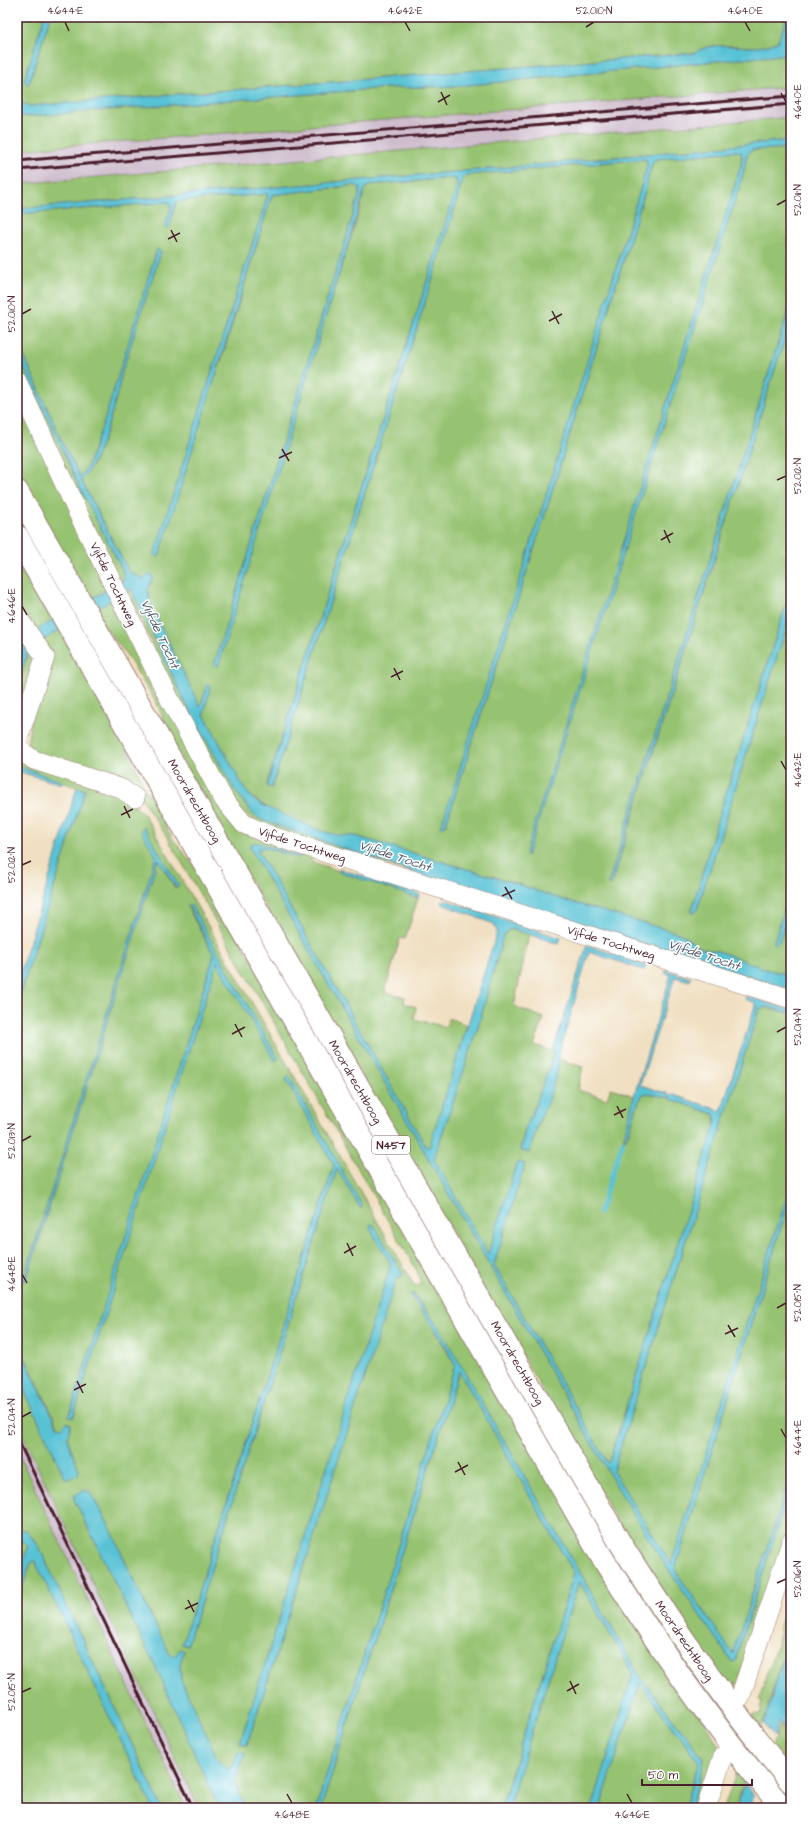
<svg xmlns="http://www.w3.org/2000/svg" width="808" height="1825" viewBox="0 0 808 1825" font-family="'Architects Daughter',sans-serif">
<rect width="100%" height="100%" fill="#fff"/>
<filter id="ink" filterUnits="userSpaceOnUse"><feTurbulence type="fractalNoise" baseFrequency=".025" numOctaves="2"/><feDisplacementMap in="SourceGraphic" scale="8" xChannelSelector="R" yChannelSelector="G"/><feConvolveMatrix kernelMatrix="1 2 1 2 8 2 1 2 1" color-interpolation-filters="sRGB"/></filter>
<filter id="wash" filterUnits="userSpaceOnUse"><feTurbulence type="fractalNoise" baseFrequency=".012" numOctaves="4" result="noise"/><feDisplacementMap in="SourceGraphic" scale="16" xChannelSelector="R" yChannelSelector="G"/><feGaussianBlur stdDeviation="0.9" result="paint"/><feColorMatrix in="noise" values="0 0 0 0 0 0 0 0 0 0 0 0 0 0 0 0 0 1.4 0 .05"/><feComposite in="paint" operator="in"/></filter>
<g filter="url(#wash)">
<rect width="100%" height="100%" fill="#f0dfc0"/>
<g fill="#cfbdce">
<polygon points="791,87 791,117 17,184 17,150"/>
<polygon points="17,1423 52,1498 199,1808 186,1808 17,1451"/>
</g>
<g fill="#96c371" stroke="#70714e" fill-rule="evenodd">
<path d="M 17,17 L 44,17 L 24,81 L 26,84 L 29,83 L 50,17 L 787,17 L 778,41 C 752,56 716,36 695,53 L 30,106 L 22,103 L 17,104 Z"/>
<polygon points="791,54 791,87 17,150 17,117 387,88 458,86"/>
<polygon points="791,117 791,140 513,167 17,209 17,184"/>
<path d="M 791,148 L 791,302 L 608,884 L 610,886 L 612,882 L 791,319 L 791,589 L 716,825 L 692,910 L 695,913 L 697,910 L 791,613 L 791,887 L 774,942 L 779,942 L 791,904 L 791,975 L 768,970 L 721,952 L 701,948 L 681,934 L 554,897 L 518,884 L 355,836 L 450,883 L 271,832 L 236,807 L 187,719 L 127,590 L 132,590 L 185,702 L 245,805 L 321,831 C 295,820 264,811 245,790 L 204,714 L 211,685 L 208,685 L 200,707 L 150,604 L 148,589 L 153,577 L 144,579 L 129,572 L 81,480 C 100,463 117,398 122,372 L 161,251 L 157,250 L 104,422 L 87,467 L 80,478 L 62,442 L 17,340 L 17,214 L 169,202 L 171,208 L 165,227 L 168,228 L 176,203 L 180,201 L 268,194 L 154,556 L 222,358 L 272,195 L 355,185 L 360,188 L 359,196 L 214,665 L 359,212 L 365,189 L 370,185 L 451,178 L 456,179 L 457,186 L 267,784 L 269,788 L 272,787 L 452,217 L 463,178 L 467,175 L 645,159 L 647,167 L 445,827 L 547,508 L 645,191 L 652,164 L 656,159 L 736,151 L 741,152 L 742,156 L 741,165 L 526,855 L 743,175 L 747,155 L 752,150 Z"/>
<polygon points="17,352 78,484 123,571 124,580 121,582 58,458 17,368"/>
<polygon points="17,394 220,803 309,853 313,862 418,898 405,939 400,938 385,992 405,997 404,1003 416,1007 414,1019 446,1027 449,1018 467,1025 429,1148 426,1147 257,849 266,848 299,858 255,842 249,846 614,1482 666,1566 732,1662 735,1661 791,1484 791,1523 733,1697 629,1542 181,759 157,704 126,654 105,627 17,473"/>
<path d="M 17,554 L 126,745 L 144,786 L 172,838 L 200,873 L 719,1746 L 699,1808 L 690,1808 L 702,1770 L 703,1758 L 639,1675 L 440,1329 L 413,1293 L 455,1365 L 316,1808 L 246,1808 L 235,1783 L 238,1752 L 232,1768 L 228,1769 L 219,1762 L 181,1680 L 180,1664 L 184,1651 L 180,1650 L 177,1654 L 173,1656 L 170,1655 L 133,1579 L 110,1527 L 90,1492 L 75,1495 L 74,1499 L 157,1670 L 219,1808 L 199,1808 L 17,1423 L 17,1374 L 65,1478 L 69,1479 L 79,1470 L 67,1438 L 71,1424 L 62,1428 L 58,1426 L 17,1341 L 17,1004 L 85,790 L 61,782 L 61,781 L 17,766 L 17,755 L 117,791 L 144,814 L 415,1287 L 421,1284 L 417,1271 L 167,837 L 139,795 L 40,758 L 27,744 L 44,643 L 17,604 ZM 156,856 L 179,886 L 175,888 L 158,859 L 26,1281 L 23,1282 ZM 187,906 L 218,962 L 216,963 L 73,1418 L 70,1417 L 214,955 ZM 286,1079 L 362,1208 L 360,1208 L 337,1168 L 187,1646 L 182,1644 L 334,1165 ZM 372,1232 L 390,1254 L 403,1275 L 399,1278 L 397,1277 L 247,1745 L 240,1743 L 391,1264 Z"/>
<polygon points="29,648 36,661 17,721 17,690"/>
<path d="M 512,929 L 529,934 L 514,1006 L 544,1018 L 534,1045 L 553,1051 L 553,1057 L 531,1117 L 528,1119 L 520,1150 L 529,1153 C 538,1124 549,1095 558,1066 L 558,1059 L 583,1067 L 578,1090 L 607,1099 L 611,1088 L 634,1096 L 624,1140 L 628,1136 L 639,1100 L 643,1094 L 648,1093 L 669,1098 L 671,1097 L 670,1099 L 714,1114 L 716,1121 L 609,1462 L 607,1462 L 494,1265 L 525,1164 L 517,1162 L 488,1255 L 434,1159 L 477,1031 L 503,936 L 507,931 Z"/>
<polygon points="762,1007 791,1013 791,1183 671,1565 613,1471 759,1009"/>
<polygon points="791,1195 791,1473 733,1655 675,1570"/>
<polygon points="459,1371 574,1573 501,1808 321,1808"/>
<polygon points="17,1451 186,1808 162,1808 38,1545 26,1531 17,1527"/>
<polygon points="17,1536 28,1546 17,1582"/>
<polygon points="35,1561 153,1808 17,1808 17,1601 31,1563"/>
<polygon points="579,1581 633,1673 592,1808 508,1808"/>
<polygon points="791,1597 791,1632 768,1706 770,1708 759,1731 752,1721 754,1714 760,1715 762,1709 760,1708 762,1701 759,1700 781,1631 778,1630"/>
<polygon points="640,1683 699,1762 684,1808 600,1808"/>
<polygon points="780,1724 787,1733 784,1728 791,1728 791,1769 772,1746"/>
<polygon points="737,1770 744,1778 744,1781 736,1808 724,1808"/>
</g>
<g fill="#58c2d5" stroke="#517080">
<polygon points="44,17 50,17 29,83 26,84 24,81"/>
<path d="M 787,17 L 791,17 C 791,25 786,33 787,41 L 791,43 L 791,54 L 458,86 L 387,88 L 17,117 L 17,104 L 22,103 L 30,106 L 695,53 C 717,36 752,56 778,41 Z"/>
<polygon points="791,140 791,148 752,150 747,155 743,175 527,857 526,852 741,165 742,156 741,152 736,151 656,159 652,164 645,191 547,508 445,827 441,827 543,505 647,167 647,162 645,159 467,175 463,178 452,217 272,787 269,788 267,785 457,186 456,179 451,178 370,185 365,189 218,667 214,665 359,196 360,188 355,185 272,195 159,557 154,555 268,194 180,201 176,203 169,228 165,227 171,208 169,202 17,214 17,209 513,167"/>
<path d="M 157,249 L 161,251 L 122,372 C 117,398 100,462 81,480 L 129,572 L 144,579 L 150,573 L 153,577 L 148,589 L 150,604 L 200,707 L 208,684 L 211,685 L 204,714 L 245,790 L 254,800 L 264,806 L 321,831 L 337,835 L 355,836 L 518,884 L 554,897 L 681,934 L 701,948 L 721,952 L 768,970 L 791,975 L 791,990 C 614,935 436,883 262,820 L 254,815 L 234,789 L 185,702 L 131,589 L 29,648 L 17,690 L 17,641 L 124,580 L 123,571 L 78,484 L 17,352 L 17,340 L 62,442 L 80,477 L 87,467 L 104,422 Z"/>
<polygon points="791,302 791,319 610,886 608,884"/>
<polygon points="791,589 791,613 697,910 695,913 692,912 692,910 716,825"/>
<polygon points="17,766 61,781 61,784 17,771"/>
<polygon points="77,787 85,790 17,1004 17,983"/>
<polygon points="144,827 179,886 176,888 158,859 26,1281 23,1282 156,856 141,830"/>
<polygon points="255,842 301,856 299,858 266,848 257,849 426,1147 429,1147 497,932 494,924 442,904 442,901 445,900 561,938 559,944 512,929 507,931 503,936 477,1031 434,1159 488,1254 517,1162 525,1164 494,1265 607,1462 609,1462 716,1121 714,1114 670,1099 671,1094 721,1111 756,1003 745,999 746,996 791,1010 791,1013 767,1007 759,1009 613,1471 671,1564 791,1183 791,1195 675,1570 733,1654 791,1473 791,1484 735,1661 732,1662 666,1566 614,1482 249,846"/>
<polygon points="340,869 419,894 419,896 418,898 339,872"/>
<polygon points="791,887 791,904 779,942 775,944 774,942"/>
<polygon points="188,905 191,905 278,1059 275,1061 217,962 73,1418 69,1417 214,955"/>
<path d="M 587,945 L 646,965 L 644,970 L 589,952 L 558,1057 C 561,1073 544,1110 537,1126 C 534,1135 532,1144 529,1153 L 520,1150 L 528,1119 L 531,1117 L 553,1057 L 553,1051 Z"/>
<path d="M 666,970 L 691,978 L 690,981 L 675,977 L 640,1085 L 669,1094 L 669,1098 L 648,1093 L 643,1094 C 633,1108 634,1127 623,1141 L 634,1096 L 671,975 L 665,973 Z"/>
<polygon points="289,1076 363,1207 360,1208 337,1169 187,1646 182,1644 334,1165 286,1079"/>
<polygon points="371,1224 374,1225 403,1275 402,1277 397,1277 247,1745 240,1743 391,1264 372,1232 370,1226"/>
<polygon points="412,1293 440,1329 639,1675 703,1758 702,1770 690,1808 684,1808 699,1762 640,1683 600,1808 592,1808 633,1673 579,1581 508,1808 501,1808 574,1573 459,1371 321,1808 316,1808 455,1365 440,1336 410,1295"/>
<polygon points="17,1341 57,1426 62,1427 67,1422 71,1424 67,1438 79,1470 78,1474 69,1479 65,1478 17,1374"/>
<polygon points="86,1490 90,1492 110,1527 133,1579 170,1655 173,1656 177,1654 180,1649 184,1651 180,1664 181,1680 219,1762 228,1769 232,1768 238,1752 245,1754 235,1783 246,1808 219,1808 157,1670 74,1499 75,1495"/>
<polygon points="17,1527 26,1531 38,1545 162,1808 153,1808 35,1561 31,1563 17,1601 17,1582 28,1546 17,1536"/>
<polygon points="791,1632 791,1728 784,1728 779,1721 774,1737 764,1724"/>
<polygon points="745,1784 754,1795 750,1808 736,1808"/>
</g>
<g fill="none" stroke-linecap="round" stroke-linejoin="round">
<polyline stroke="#58c2d5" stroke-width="4.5" points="599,1213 623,1141"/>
</g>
</g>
<g filter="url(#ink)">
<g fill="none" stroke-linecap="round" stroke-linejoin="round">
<g stroke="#9d7f76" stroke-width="20">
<g id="minor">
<polyline points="17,381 77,511 170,700 224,800 244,824 269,835 791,999"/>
<polyline points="17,616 45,657 17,742"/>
<polyline points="17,748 34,760 120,788 135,798"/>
<polyline points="740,1698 791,1542"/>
<polyline points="706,1808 723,1756"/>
</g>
</g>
<g stroke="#9d7f76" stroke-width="24">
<g id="major">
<path d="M 17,491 L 619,1541 C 672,1625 727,1706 791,1782"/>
<path d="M 17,536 L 600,1554 C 656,1643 714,1729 783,1808"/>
</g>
</g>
<use href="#minor" stroke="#fff" stroke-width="19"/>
<use href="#major" stroke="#fff" stroke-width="22"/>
<g stroke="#4a1f2b" stroke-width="3">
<polyline points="17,161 791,96"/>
<polyline points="17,170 791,104"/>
<polyline points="17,1438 193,1808"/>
</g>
</g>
</g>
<path fill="none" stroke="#4a1f2b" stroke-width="1.5" d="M 65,22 L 69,31M 405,22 L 410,31M 745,22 L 750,31M 586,27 L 594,22M 441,92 L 447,105M 781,93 L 786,102M 438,102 L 450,95M 777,205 L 786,200M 171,230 L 177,242M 168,239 L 180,233M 552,311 L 559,324M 22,314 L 31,309M 549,321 L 562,314M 282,449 L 289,461M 279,458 L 292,452M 777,480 L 786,476M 664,530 L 670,543M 661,540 L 673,533M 22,606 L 27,615M 394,668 L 400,680M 391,677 L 403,671M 781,761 L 786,770M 124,806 L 130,818M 121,815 L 133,809M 22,865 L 31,861M 505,887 L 512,899M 502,896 L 515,890M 235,1024 L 242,1037M 777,1032 L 786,1027M 232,1034 L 245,1027M 617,1106 L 623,1118M 614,1115 L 626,1109M 22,1141 L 31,1136M 347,1243 L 353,1256M 344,1253 L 356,1246M 22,1274 L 27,1283M 777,1308 L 786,1303M 728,1325 L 735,1337M 725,1334 L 738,1328M 77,1381 L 83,1393M 74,1390 L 86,1384M 22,1417 L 31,1412M 781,1429 L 786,1438M 458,1462 L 465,1475M 455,1472 L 468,1465M 777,1583 L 786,1579M 188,1600 L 194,1612M 185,1609 L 198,1603M 570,1681 L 576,1694M 567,1691 L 579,1684M 22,1692 L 31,1688M 287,1794 L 292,1803M 627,1794 L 632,1803"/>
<g text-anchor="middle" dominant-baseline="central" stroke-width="3" stroke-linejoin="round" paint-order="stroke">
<rect fill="#fff" stroke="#80626b" stroke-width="1" x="372" y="1136" width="38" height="18" rx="3"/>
<g font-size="11" font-weight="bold" fill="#4a1f2b">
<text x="391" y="1145">N457</text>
</g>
<g font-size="12" fill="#4a1f2b" stroke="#fff">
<text transform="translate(113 584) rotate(64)">Vijfde Tochtweg</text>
<text transform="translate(194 801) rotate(60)">Moordrechtboog</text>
<text transform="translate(302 845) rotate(18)">Vijfde Tochtweg</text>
<text transform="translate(611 943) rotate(17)">Vijfde Tochtweg</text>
<text transform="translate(355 1082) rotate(60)">Moordrechtboog</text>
<text transform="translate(517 1363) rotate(60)">Moordrechtboog</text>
<text transform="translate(684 1641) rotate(56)">Moordrechtboog</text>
</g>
<g font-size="13" font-style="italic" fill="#4f5866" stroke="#fff">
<text transform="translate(160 634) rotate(65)">Vijfde Tocht</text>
<text transform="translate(395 856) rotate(18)">Vijfde Tocht</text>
<text transform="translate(704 955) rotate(18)">Vijfde Tocht</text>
</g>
</g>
<rect width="808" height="1825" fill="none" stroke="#fff" stroke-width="44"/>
<path d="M642 1779v6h110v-6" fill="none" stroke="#4a1f2b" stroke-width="2"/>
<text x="648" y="1779" font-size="12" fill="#4a1f2b" stroke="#ffffff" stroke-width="3" paint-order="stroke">50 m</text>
<rect x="22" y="22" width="764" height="1781" fill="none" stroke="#4a1f2b" stroke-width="1.5"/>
<g font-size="10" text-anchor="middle" fill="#4a1f2b">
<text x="65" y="14">4.644°E</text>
<text x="405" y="14">4.642°E</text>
<text x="594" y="14">52.010°N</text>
<text x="745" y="14">4.640°E</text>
<text transform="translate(797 102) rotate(-90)" y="4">4.640°E</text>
<text transform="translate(797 200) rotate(-90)" y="4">52.011°N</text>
<text transform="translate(11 314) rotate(-90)" y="4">52.010°N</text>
<text transform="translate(797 476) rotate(-90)" y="4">52.012°N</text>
<text transform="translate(11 606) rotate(-90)" y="4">4.646°E</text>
<text transform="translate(797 770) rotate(-90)" y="4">4.642°E</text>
<text transform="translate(11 865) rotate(-90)" y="4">52.012°N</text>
<text transform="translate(797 1027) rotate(-90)" y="4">52.014°N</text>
<text transform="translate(11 1141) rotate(-90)" y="4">52.013°N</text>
<text transform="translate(11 1274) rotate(-90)" y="4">4.648°E</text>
<text transform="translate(797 1303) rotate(-90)" y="4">52.015°N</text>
<text transform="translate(11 1417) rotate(-90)" y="4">52.014°N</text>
<text transform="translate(797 1438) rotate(-90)" y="4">4.644°E</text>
<text transform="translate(797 1579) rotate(-90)" y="4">52.016°N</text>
<text transform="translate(11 1692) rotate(-90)" y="4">52.015°N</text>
<text x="292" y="1818">4.648°E</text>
<text x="632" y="1818">4.646°E</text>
</g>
</svg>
